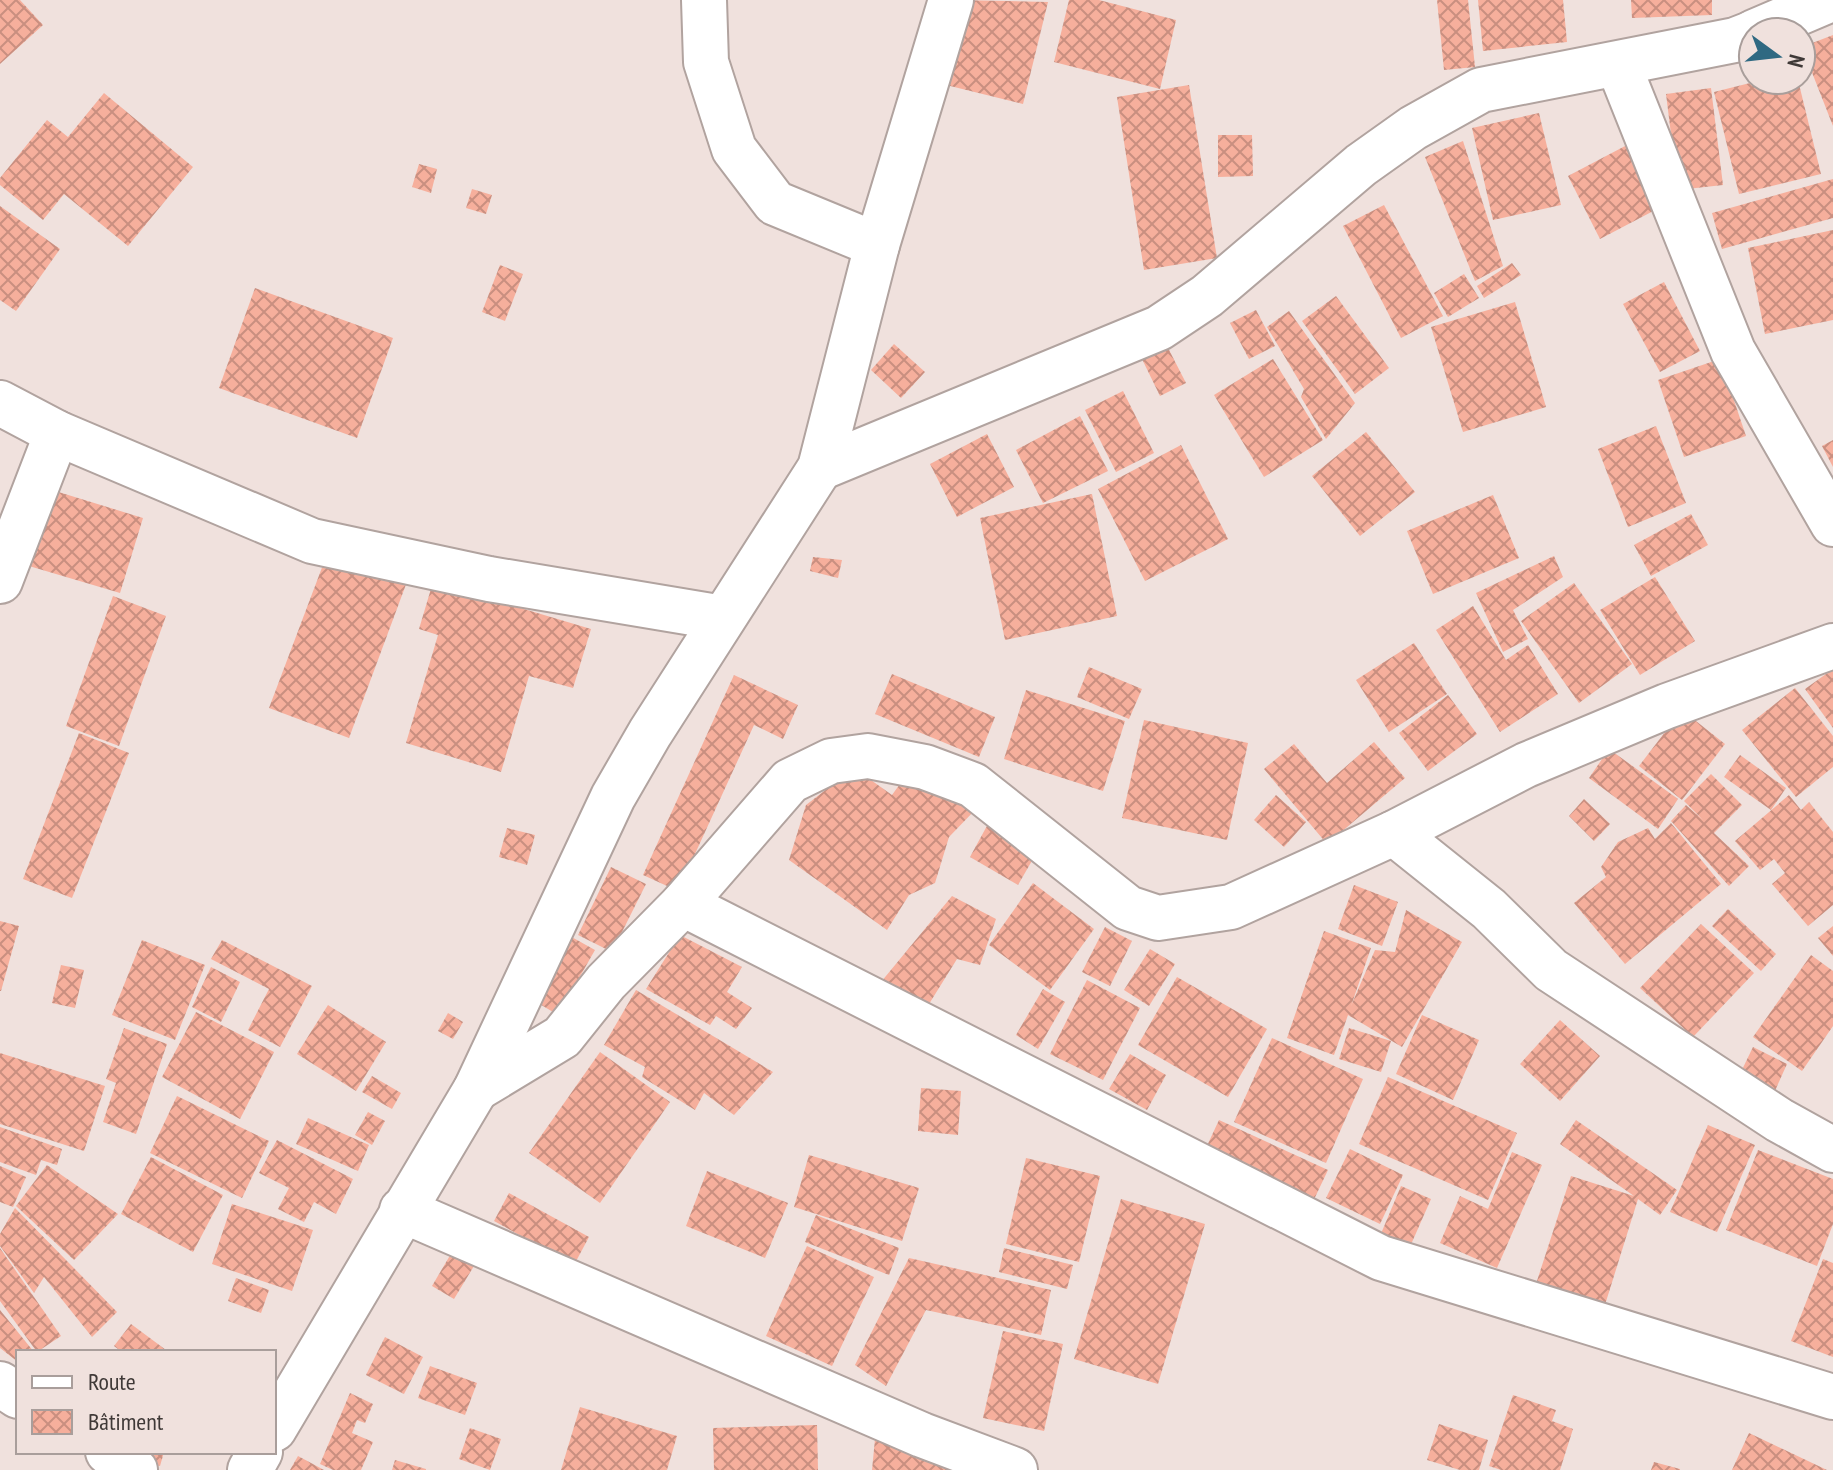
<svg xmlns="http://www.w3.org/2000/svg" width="1833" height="1470" viewBox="0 0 1833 1470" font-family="'PT Sans Narrow',sans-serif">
<defs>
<pattern id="building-cross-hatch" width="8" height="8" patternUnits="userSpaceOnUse" patternTransform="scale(2)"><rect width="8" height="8" fill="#f6af9c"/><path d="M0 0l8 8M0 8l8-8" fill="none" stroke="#c98f80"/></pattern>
</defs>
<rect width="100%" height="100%" fill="#f0e1dd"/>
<g fill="url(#building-cross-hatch)">
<polygon points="0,0 20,0 43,25 0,64"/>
<polygon points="955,0 1048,2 1023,104 934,82"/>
<polygon points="1069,0 1099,0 1176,20 1160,89 1054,62"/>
<polygon points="1437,0 1468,0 1475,67 1444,70"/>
<polygon points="1478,0 1563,0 1567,42 1483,51"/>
<polygon points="1631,0 1712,0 1712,15 1632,18"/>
<polygon points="1833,35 1833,126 1802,47"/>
<polygon points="1762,80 1798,80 1821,174 1739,194 1714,92"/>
<polygon points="1189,85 1217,258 1144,270 1117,97"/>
<polygon points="1711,88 1723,185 1678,190 1666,94"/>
<polygon points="104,93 193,167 128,246 64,194 43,220 0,185 0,178 47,120 68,137"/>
<polygon points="1539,113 1561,205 1493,220 1472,128"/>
<polygon points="1218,135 1252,135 1253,176 1218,177"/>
<polygon points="1463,141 1503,266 1475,281 1425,157"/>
<polygon points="1627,145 1659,208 1600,239 1568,176"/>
<polygon points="419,164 437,169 431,193 412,187"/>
<polygon points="1833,179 1833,218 1722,249 1712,213"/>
<polygon points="472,189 492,195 486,214 466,208"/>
<polygon points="1384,205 1443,316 1401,338 1343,226"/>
<polygon points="0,206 60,249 16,311 0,300"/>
<polygon points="1833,230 1833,320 1765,334 1748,248"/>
<polygon points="1512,263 1521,275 1484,298 1477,286"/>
<polygon points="500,265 523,274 505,321 482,312"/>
<polygon points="1464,274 1479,298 1448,317 1434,293"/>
<polygon points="1664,282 1700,351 1660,372 1623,304"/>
<polygon points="255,288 393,338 357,438 219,388"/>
<polygon points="1336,296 1389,368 1355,394 1302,321"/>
<polygon points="1515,302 1546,407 1463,432 1431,327"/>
<polygon points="1256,310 1275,346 1249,359 1230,323"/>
<polygon points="1289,311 1355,403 1326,439 1301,397 1304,389 1267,327"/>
<polygon points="894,344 925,372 901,398 871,370"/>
<polygon points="1167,346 1186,383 1160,396 1142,359"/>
<polygon points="1273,359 1323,440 1264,477 1214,395"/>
<polygon points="1720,359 1746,436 1684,457 1658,380"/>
<polygon points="1123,391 1154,453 1116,472 1085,410"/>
<polygon points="1080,416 1108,471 1043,503 1016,450"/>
<polygon points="1656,426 1686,503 1628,527 1598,449"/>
<polygon points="1366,432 1415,492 1360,536 1312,476"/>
<polygon points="987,434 1014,487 957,517 930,464"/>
<polygon points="1833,440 1833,467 1822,446"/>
<polygon points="1181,445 1228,539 1145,581 1098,489"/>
<polygon points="52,490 143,518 120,593 29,566"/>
<polygon points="1092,494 1117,616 1005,640 980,518"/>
<polygon points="1493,495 1519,558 1433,594 1407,531"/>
<polygon points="1691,514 1708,545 1651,576 1634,545"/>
<polygon points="329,549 408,579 349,738 269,708"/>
<polygon points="1554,556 1563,577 1513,610 1528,639 1503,652 1476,593"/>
<polygon points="813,557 842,560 838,578 810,571"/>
<polygon points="1655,577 1695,641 1640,675 1600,610"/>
<polygon points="433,582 591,629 573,688 529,676 501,772 406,743 438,635 419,629"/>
<polygon points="1574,583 1632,664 1579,703 1521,621"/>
<polygon points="113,596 166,616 119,746 66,726"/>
<polygon points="1473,606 1506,660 1528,645 1558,694 1500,732 1436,630"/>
<polygon points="1414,643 1447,694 1389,732 1356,680"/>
<polygon points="1089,667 1142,689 1129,719 1077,697"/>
<polygon points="1833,669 1833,728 1805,689"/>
<polygon points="892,674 995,717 979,757 875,714"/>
<polygon points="734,675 798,705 783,739 754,725 678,891 643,875"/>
<polygon points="1795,688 1833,736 1833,767 1796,797 1742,730"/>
<polygon points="1026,690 1125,721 1103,791 1004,759"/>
<polygon points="1448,695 1477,734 1428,771 1399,733"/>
<polygon points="1682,710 1725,744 1682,800 1639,766"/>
<polygon points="1144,720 1248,743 1227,840 1122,818"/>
<polygon points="79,733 129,753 72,898 23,879"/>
<polygon points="1374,742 1405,778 1327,844 1264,769 1294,744 1327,783"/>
<polygon points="1609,749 1678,799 1658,829 1589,778"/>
<polygon points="1740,755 1786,788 1771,810 1724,777"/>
<polygon points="854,768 892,795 910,770 977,808 949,837 935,883 909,895 887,930 789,860 806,805"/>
<polygon points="1711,774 1742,805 1714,833 1749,866 1729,886 1671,821 1686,805 1703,820 1684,801"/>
<polygon points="1276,795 1306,822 1284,847 1254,820"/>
<polygon points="1789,795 1801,810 1809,802 1833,832 1833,905 1808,926 1772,884 1785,873 1774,859 1760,870 1735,841"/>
<polygon points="1584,799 1610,824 1594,841 1569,816"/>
<polygon points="1671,823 1721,884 1625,964 1574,903 1606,877 1601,867 1618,842 1648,828 1655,839"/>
<polygon points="988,824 1037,852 1018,885 970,857"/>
<polygon points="507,828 535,835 527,865 499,857"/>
<polygon points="611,867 646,884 612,952 578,935"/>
<polygon points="1033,883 1094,929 1050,990 989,945"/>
<polygon points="1354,885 1398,902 1382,946 1338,929"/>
<polygon points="952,896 996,919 980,965 957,959 929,1004 881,982"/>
<polygon points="1728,909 1776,954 1761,971 1712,926"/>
<polygon points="1406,910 1462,942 1402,1047 1348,1015 1334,1055 1287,1038 1324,931 1371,948 1351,1006 1375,950 1395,952"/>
<polygon points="0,921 19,926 1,991 0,991"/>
<polygon points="1701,924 1754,973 1693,1037 1640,988"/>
<polygon points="1833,926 1833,956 1818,938"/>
<polygon points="1105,927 1132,941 1110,986 1082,972"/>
<polygon points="568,935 595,950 558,1015 533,1000"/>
<polygon points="680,935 742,967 727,992 752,1008 736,1029 716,1016 710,1025 646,989"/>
<polygon points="142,940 205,965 175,1040 112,1015"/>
<polygon points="222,940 312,986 280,1047 248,1030 269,989 211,959"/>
<polygon points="1150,949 1175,964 1149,1006 1124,990"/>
<polygon points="1811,955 1833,971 1833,1026 1802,1071 1753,1037"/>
<polygon points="61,965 84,970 75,1008 52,1003"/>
<polygon points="211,967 240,982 221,1022 192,1007"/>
<polygon points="1177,977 1267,1029 1228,1097 1138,1045"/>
<polygon points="1087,980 1140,1008 1103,1080 1050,1054"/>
<polygon points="1043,989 1065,1002 1038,1049 1016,1035"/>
<polygon points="636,990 773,1072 734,1115 704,1093 695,1110 642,1077 645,1067 604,1045"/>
<polygon points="328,1005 386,1042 356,1091 297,1054"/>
<polygon points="196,1012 274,1052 240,1119 162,1077"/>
<polygon points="448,1013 463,1022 453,1039 438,1031"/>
<polygon points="1422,1015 1479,1040 1453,1100 1396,1074"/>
<polygon points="1560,1020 1600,1056 1560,1101 1520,1064"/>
<polygon points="124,1028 167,1044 136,1134 103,1122 116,1083 106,1079"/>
<polygon points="1349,1028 1391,1041 1381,1072 1339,1059"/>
<polygon points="1272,1038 1363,1079 1326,1163 1234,1122"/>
<polygon points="1753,1047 1787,1064 1774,1093 1739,1076"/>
<polygon points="600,1052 670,1102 600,1203 529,1153"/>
<polygon points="0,1053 105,1086 84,1151 0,1124"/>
<polygon points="1130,1054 1166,1075 1147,1110 1109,1089"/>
<polygon points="372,1076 401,1093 392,1109 362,1092"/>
<polygon points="1388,1077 1517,1133 1488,1200 1359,1144"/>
<polygon points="921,1088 961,1091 958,1135 918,1131"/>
<polygon points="177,1096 269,1141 242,1198 150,1153"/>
<polygon points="368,1112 385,1121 372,1145 355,1135"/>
<polygon points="308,1118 369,1145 358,1171 296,1144"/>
<polygon points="1219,1120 1328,1170 1308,1212 1199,1163"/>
<polygon points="1576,1120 1677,1190 1660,1215 1638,1199 1604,1308 1535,1287 1571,1176 1634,1196 1560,1144"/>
<polygon points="1708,1125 1755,1145 1717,1232 1670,1212"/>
<polygon points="0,1127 62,1149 57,1165 41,1160 36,1175 0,1162"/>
<polygon points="277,1140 353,1179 336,1214 314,1202 304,1222 278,1209 289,1188 259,1173"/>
<polygon points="1350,1149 1403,1175 1380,1224 1326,1198"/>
<polygon points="1758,1150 1833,1179 1833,1224 1817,1266 1726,1230"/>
<polygon points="1512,1152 1542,1165 1497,1268 1440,1243 1460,1196 1488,1209"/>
<polygon points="809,1155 919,1188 902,1241 794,1207"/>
<polygon points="151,1157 223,1195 193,1252 121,1214"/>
<polygon points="1026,1158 1100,1176 1079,1262 1006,1244"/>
<polygon points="47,1165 118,1214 74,1260 16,1206"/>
<polygon points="0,1166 26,1177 13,1207 0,1202"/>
<polygon points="707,1171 788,1203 765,1258 686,1226"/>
<polygon points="1401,1186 1431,1199 1409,1249 1380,1236"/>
<polygon points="509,1193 589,1237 574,1265 494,1221"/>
<polygon points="1121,1199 1205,1224 1158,1384 1074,1359"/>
<polygon points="232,1204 313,1230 292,1291 212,1264"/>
<polygon points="15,1208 117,1312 92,1337 44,1277 34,1293 0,1246 0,1234"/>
<polygon points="816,1215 899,1248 889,1275 805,1242"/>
<polygon points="807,1246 874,1277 832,1366 766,1336"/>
<polygon points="455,1247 477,1261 454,1299 432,1286"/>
<polygon points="0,1248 61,1336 37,1352 0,1301"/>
<polygon points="1004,1248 1073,1265 1067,1289 999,1272"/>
<polygon points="909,1258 1051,1290 1041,1335 926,1310 886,1386 855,1365"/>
<polygon points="1823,1259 1833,1263 1833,1357 1791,1341"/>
<polygon points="236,1278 269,1290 261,1313 228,1301"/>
<polygon points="0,1310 34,1352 18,1352 18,1362 0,1348"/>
<polygon points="131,1324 166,1350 165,1352 122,1352 114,1346"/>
<polygon points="1003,1331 1063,1344 1044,1431 983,1418"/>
<polygon points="385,1337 423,1357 404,1394 366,1375"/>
<polygon points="430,1366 477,1383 465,1415 418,1398"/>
<polygon points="350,1393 373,1404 365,1423 357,1420 352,1433 373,1442 361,1470 333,1470 320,1464"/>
<polygon points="1513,1395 1556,1410 1552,1421 1573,1429 1560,1470 1501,1470 1489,1466"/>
<polygon points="580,1407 677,1436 667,1470 561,1470"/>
<polygon points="1439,1424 1488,1440 1479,1470 1460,1470 1427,1460"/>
<polygon points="817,1425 818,1470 714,1470 713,1428"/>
<polygon points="470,1428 501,1439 490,1470 459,1459"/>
<polygon points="1749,1433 1827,1470 1732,1470"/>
<polygon points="875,1439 950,1446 948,1470 872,1470"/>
<polygon points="150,1452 164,1452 160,1466 148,1464"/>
<polygon points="298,1456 324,1470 290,1470"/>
<polygon points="395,1460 426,1469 426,1470 392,1470"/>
<polygon points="1654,1462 1680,1469 1680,1470 1651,1470"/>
</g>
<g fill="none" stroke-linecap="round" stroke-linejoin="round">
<g stroke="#b1a39f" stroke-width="48">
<g id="minor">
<polyline points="704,0 706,62 734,149 775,203 877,245"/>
<polyline points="1754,32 1829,0"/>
<polyline points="1618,64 1733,351 1833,524"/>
<polyline points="0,403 57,433 312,541 489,579 723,618"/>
<polyline points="820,468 1159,328 1207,296 1361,165 1413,128 1481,90 1735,40 1753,33"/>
<polyline points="0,581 57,433"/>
<polyline points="1394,833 1489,909 1551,970 1779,1120 1833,1150"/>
<polyline points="683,904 1381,1258 1833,1397"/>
<polyline points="476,1089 562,1037 606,982 683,904 790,781 831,761 868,756 925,767 973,785 1128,908 1158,918 1231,907 1394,833 1526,765 1667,706 1833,646"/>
<polyline points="402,1210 922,1435 1015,1470"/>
<polyline points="0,1384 18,1396"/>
<polyline points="274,1429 476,1089 613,797 650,733 820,468 877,245 951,0"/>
<polyline points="108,1452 135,1470"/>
<polyline points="250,1470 260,1452"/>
</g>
</g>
<use href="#minor" stroke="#fff" stroke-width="44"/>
</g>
<rect x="16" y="1350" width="260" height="104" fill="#f0e1dd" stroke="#a99e9b" stroke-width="2"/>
<rect x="32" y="1376" width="40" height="12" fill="#ffffff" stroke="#a99e9b" stroke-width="2"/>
<text x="88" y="1390" font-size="24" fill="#3f3937">Route</text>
<rect x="32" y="1410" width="40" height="24" fill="url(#building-cross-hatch)" stroke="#a99e9b" stroke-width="2"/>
<text x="88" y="1430" font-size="24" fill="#3f3937">Bâtiment</text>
<g transform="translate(1777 56) rotate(105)"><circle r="38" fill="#f0e1dd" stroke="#a99e9b" stroke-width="2"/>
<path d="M0-6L14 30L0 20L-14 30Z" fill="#2f6982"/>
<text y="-12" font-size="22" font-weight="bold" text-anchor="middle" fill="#3f3937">N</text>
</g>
</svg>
